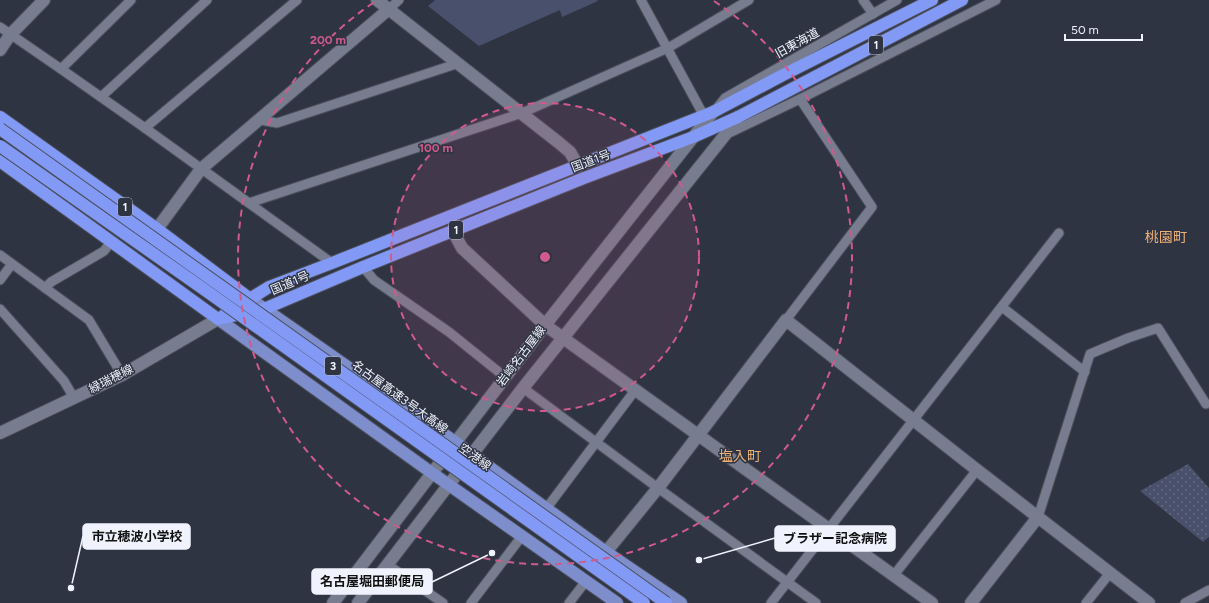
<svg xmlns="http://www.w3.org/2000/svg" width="1209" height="603" viewBox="0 0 1209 603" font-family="Figtree,'Noto Sans JP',sans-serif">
<defs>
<pattern id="green-dots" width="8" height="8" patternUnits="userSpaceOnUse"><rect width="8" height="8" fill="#49506b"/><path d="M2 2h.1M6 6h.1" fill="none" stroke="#646a81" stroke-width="1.8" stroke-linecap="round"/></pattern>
</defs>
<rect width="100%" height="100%" fill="#2f3443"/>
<polygon fill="url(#green-dots)" points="1188,464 1209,488 1209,537 1203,542 1140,491"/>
<polygon fill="#49506b" points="435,0 597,0 598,1 562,17 560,10 479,46 428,6"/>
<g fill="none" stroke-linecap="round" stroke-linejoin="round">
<g stroke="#4b4f5c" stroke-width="11">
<g id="street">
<polyline points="641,0 704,116"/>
<polyline points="863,0 873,14"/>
<polyline points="389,9 399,0"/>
<polyline points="0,27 61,69 145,128 297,0"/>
<polyline points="61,69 131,0"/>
<polyline points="101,97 207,0"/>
<polyline points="717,108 725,98 897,0"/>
<polyline points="260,120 277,123 459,63"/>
<polyline points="145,128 332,263"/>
<polyline points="725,135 800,99 996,0"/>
<polyline points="249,203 522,113 668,48 749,0"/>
<polyline points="0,255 89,320 122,375"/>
<polyline points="363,267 374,280 449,332 505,377"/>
<polyline points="0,280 12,264"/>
<polyline points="45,288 51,282 104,251 111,242"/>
<polyline points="1002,307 1085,372"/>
<polyline points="0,309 64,381 74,398"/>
<polyline points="786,320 872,207 800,99"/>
<polyline points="523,388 658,488 816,603"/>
<polyline points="546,509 636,389"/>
<polyline points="1038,517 1090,354 1128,338 1158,328 1206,404"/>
<polyline points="388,565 443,603"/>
<polyline points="894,575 977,470"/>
<polyline points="471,603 522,536"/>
<polyline points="569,603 586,581"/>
<polyline points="771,603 1059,233"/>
<polyline points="1086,603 1110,573"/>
<polyline points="1185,603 1209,590"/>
</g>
</g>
<g stroke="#4b4f5c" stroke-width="14">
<g id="secondary">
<polyline points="377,0 558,142 570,152 578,166"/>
<polyline points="0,50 10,35 44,0"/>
<polyline points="157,229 201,169 389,9"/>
<polyline points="453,231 462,248 545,325 932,603"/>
<polyline points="0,433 122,375 218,319"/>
<polyline points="606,552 658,488 786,320 977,470 1149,603"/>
<polyline points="333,603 545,325 713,112"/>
<polyline points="358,603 523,388 725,135 738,117"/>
<polyline points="971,603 1038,517"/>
</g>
</g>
<g stroke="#4b4f5c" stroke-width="14">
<g id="primary">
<polyline points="249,298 455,442 606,552 681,603"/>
<polyline points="218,319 432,473 617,603"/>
</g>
</g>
<g stroke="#4b4f5c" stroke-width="14">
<g id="highway">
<polyline points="0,117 157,229 249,298"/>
<polyline points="0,161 218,319 264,309 363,267 584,178 693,137 738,117 962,0"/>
<polyline points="224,315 269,287 332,263 713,112 783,75 932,0"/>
</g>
</g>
<use href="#street" stroke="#777c8e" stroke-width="9"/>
<use href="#secondary" stroke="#777c8e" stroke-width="12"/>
<use href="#primary" stroke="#7e8dcc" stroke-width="12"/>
<use href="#highway" stroke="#8399f6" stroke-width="12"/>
<g stroke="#4b4f5c" stroke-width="14" stroke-linecap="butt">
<g id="highway-bridge">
<polyline points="0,129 666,603"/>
<polyline points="0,146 205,290 644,603"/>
</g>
</g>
<use href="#highway-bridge" stroke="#8399f6" stroke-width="12"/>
</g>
<circle cx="545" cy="257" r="154" fill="#d05a8c" fill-opacity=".12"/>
<g fill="none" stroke="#d05a8c" stroke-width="2" stroke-dasharray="7 5">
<circle cx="545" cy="257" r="154"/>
<path d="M714 1A307 307 0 1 1 376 1"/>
</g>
<g text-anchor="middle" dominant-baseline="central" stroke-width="3" stroke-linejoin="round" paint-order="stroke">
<g fill="#2f3443" stroke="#b6bac5" stroke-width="1">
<rect x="869" y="36" width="14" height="18" rx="3"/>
<rect x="118" y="198" width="14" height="18" rx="3"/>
<rect x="449" y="221" width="14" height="18" rx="3"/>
<rect x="325" y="357" width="16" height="18" rx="3"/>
</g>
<g font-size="11" font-weight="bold" fill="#f0f3fd">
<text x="876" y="45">1</text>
<text x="125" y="207">1</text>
<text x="456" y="230">1</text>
<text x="333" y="366">3</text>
</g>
<g font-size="12" fill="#f0f3fd" stroke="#2f3443">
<text transform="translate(797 43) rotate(-29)">旧東海道</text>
<text transform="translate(591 161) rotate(-21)">国道1号</text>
<text transform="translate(290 283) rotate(-23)">国道1号</text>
<text transform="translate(521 356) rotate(-53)">岩崎名古屋線</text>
<text transform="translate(111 379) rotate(-27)">緑瑞穂線</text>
<text transform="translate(400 397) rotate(36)">名古屋高速3号大高線</text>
<text transform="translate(475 457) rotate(36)">空港線</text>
</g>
<g font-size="14" fill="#ebb178" stroke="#2f3443">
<text x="1166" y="237">桃園町</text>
<text x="740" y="456">塩入町</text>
</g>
</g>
<circle cx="545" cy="257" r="6" fill="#d05a8c" stroke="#2f3443" stroke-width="2"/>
<g font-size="12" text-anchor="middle" font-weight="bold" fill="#d05a8c" stroke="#2f3443" stroke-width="3" stroke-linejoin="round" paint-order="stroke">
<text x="328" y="44">200 m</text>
<text x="436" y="152">100 m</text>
</g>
<path fill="none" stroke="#f0f3fd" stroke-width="1.5" d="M71 588L83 536M699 560L775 538M492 553L432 582"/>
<g fill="#f0f3fd" stroke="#2f3443" stroke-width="1.5">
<circle cx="71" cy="588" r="4"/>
<circle cx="699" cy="560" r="4"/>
<circle cx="492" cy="553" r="4"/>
</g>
<g fill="#f0f3fd" stroke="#f0f3fd" stroke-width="1.5">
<rect x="83" y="524" width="107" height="25" rx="4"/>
<rect x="775" y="526" width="120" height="25" rx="4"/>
<rect x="312" y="569" width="120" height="25" rx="4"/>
</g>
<g font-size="13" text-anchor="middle" font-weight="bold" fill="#111">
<text x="137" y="541">市立穂波小学校</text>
<text x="835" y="543">ブラザー記念病院</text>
<text x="372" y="586">名古屋堀田郵便局</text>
</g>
<path d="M1065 34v6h77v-6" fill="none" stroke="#f0f3fd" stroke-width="2"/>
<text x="1071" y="34" font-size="12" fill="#f0f3fd" stroke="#2f3443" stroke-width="3" paint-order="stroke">50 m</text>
</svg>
